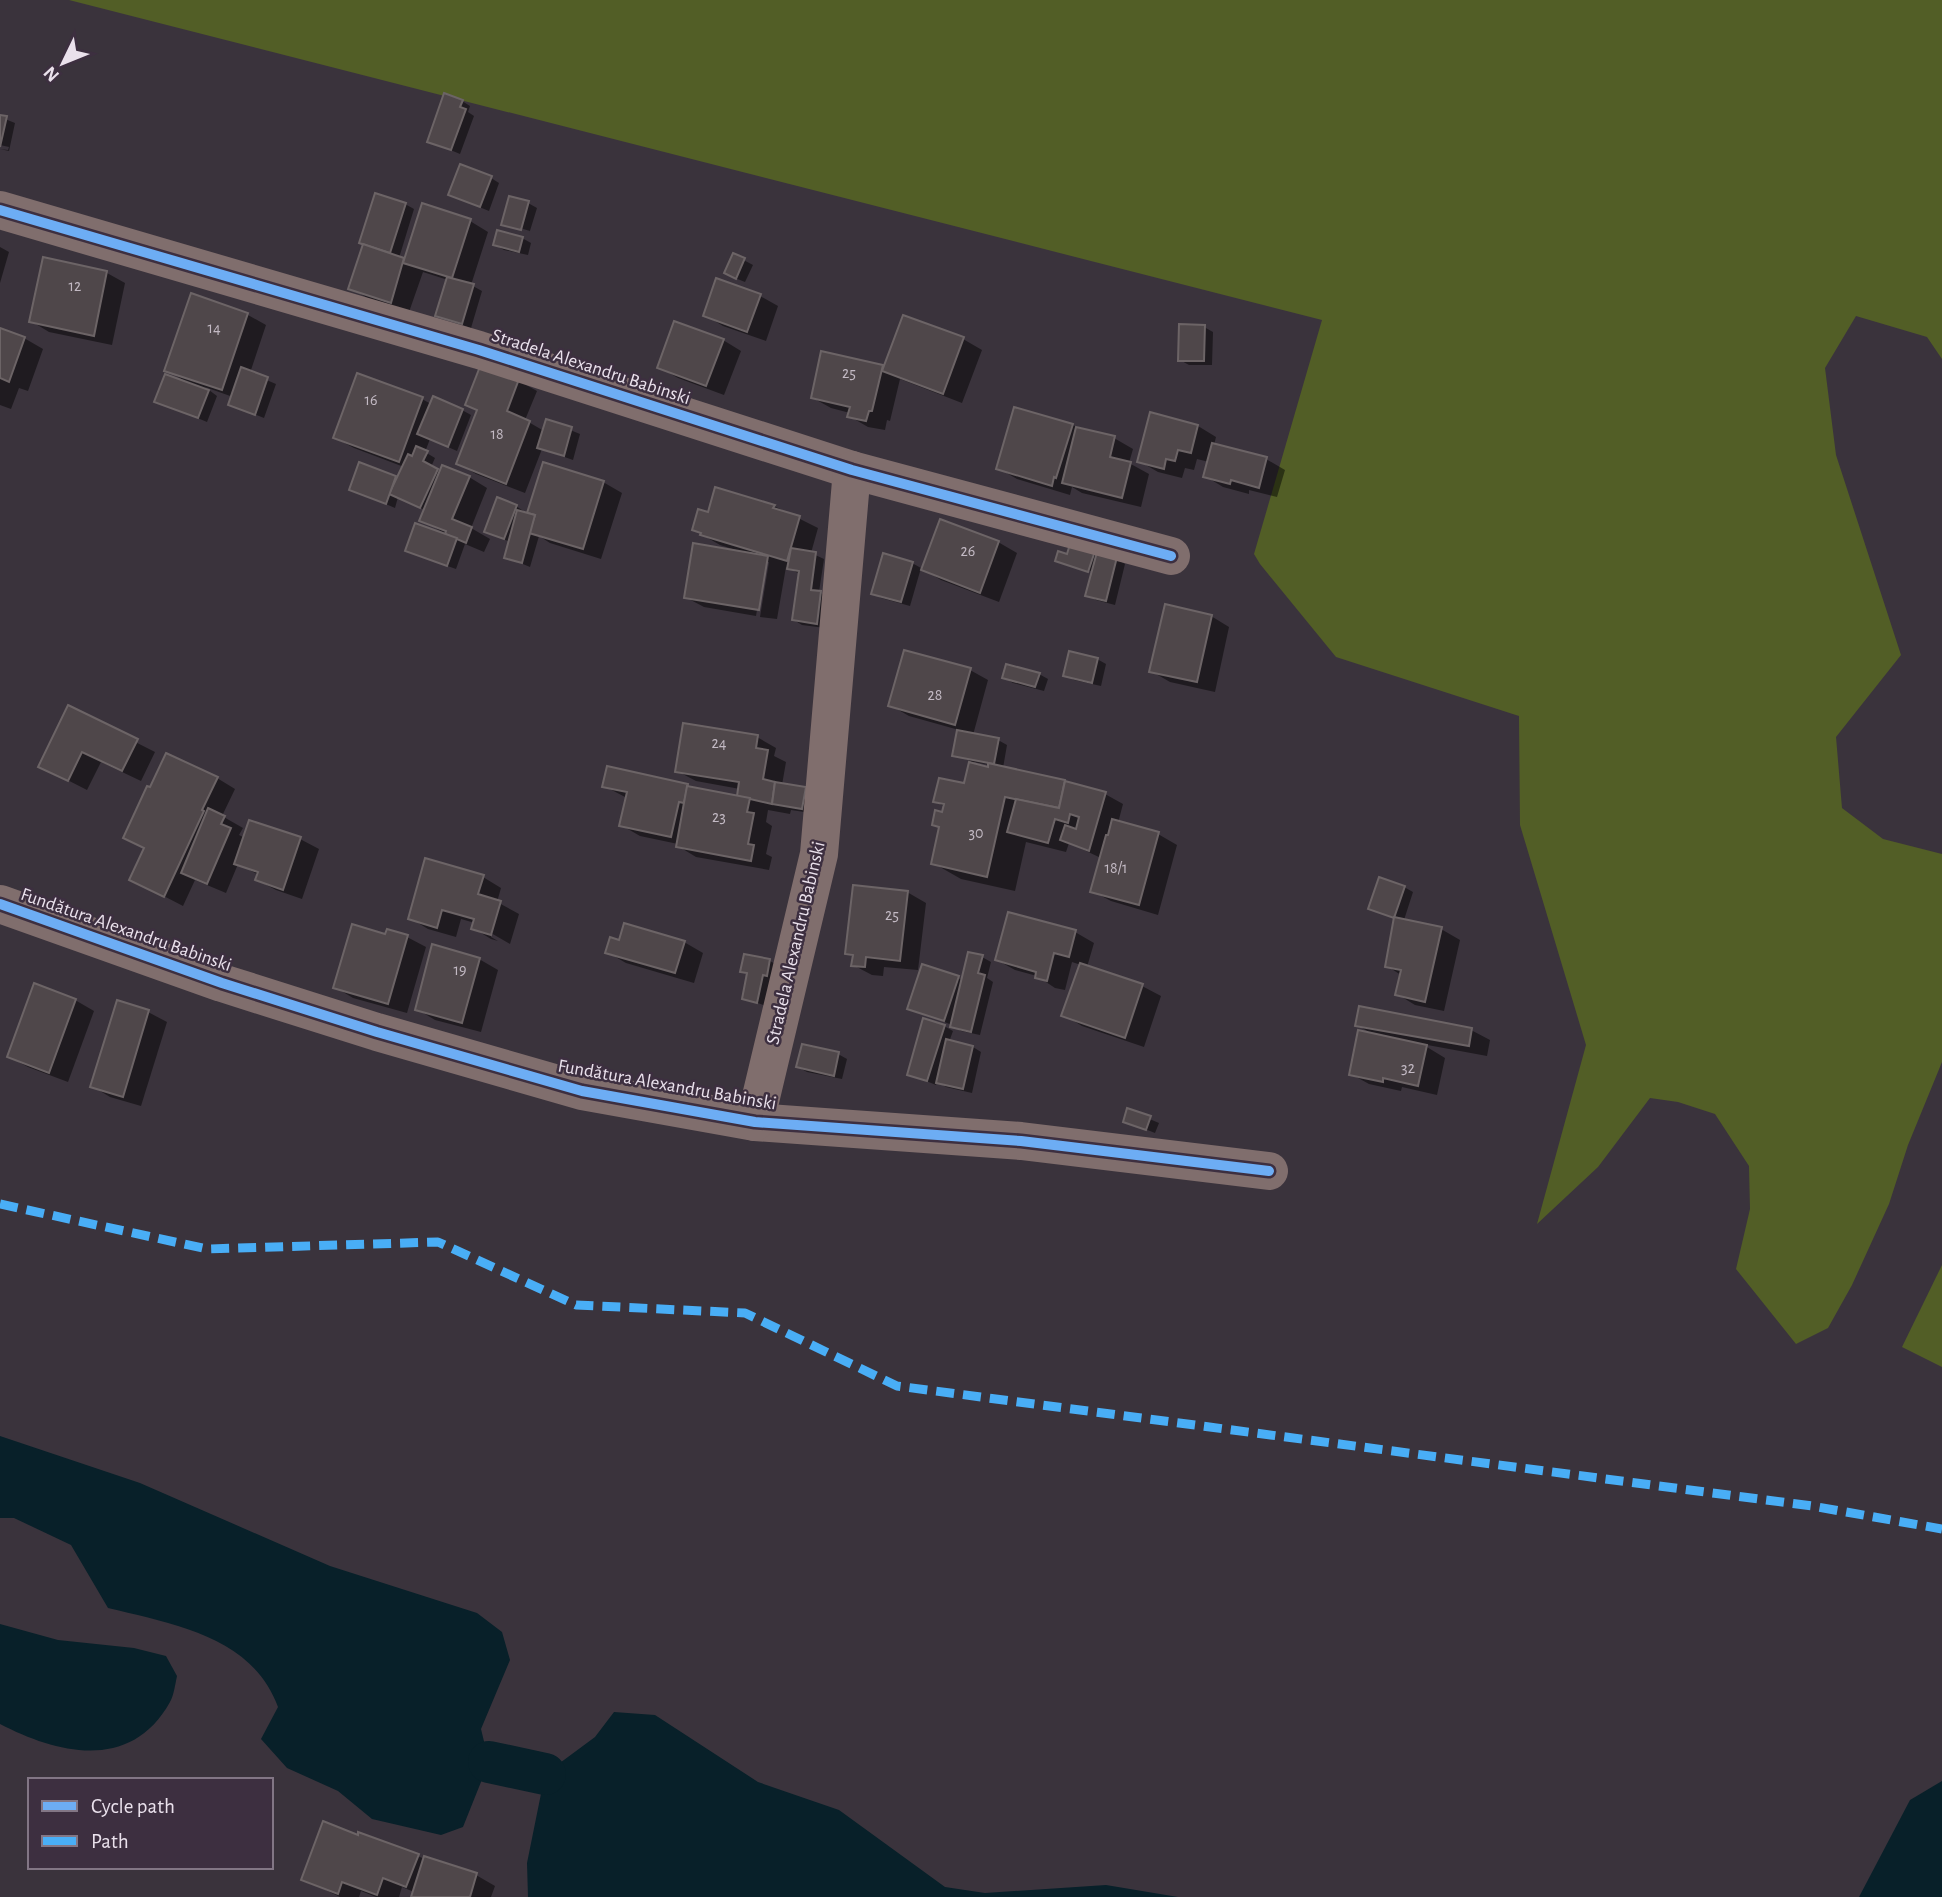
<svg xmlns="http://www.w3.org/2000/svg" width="1942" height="1897" viewBox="0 0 1942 1897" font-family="'Alegreya Sans',sans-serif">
<rect width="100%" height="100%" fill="#3a333c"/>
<g fill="#525e26">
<polygon points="69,0 1942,0 1942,359 1927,337 1856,316 1825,368 1836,455 1901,655 1836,737 1842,808 1883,839 1942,854 1942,1062 1908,1145 1889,1204 1852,1285 1828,1328 1796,1344 1736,1269 1750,1209 1749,1166 1715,1114 1678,1102 1650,1098 1598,1167 1537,1224 1586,1045 1520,825 1519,716 1336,657 1260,564 1254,554 1322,320"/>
<polygon points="1942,1265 1942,1367 1902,1347"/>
</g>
<g fill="#082029">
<path d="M 0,1436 L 140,1483 L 330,1566 L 477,1613 L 502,1632 L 510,1660 L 481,1729 L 489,1762 L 463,1827 L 441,1835 L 372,1819 L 338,1791 L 287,1768 L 261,1739 L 278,1707 C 252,1636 173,1624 108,1608 L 71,1545 L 14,1518 L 0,1518 Z"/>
<path d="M 0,1624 L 58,1640 L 134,1648 L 166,1656 L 177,1676 C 175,1685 174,1695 170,1702 C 131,1772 58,1754 0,1724 Z"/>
<polygon points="614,1712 655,1715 758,1782 839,1810 945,1887 985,1893 1106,1885 1178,1897 528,1897 527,1863 545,1774 595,1737"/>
<polygon points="1942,1781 1942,1897 1859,1897 1910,1800"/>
</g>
<g fill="#0007" fill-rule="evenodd">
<polygon points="462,101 470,106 468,112 474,116 460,154 429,141"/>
<polygon points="0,117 15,123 9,151 0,149 8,150 9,147 0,145"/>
<polygon points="491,178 499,183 489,211 450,195"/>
<polygon points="528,203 537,208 529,234 530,231 510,225 510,228 503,224"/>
<polygon points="405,204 414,209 399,258 405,260 470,221 488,232 471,285 482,291 471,328 437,316 448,280 423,272 409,312 369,299 351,288"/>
<polygon points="522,238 531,243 528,255 504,250 495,245"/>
<polygon points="0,247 9,252 0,283"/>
<polygon points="734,255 753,265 745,282 735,278"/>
<polygon points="107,273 125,283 112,345 49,332 31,321"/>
<polygon points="192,295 248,315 266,325 250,373 276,384 264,418 230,404 233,397 205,387 217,396 207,422 157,401 185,381 166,370"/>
<polygon points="760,296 778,306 766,341 723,326 705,315"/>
<polygon points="904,317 963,339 982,350 962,403 900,379 890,421 887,420 885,430 868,427 849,416 850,413 831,408 813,398 882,367 885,368"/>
<polygon points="1204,327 1213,332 1212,365 1189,365 1180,360"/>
<polygon points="0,330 24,338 43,349 28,391 19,388 11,409 0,405"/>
<polygon points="723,340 741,351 724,395 678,378 659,367"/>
<polygon points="519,381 537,391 525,420 544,431 548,421 580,434 573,460 542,449 525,493 476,474 458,463 479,411 467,404"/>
<polygon points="422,399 431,404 462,410 471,415 457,451 430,439 425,452 435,458 431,467 441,472 469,477 487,488 471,528 490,539 484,552 465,544 456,569 416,555 444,533 422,520 425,510 398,497 395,508 351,489 360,464 398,479 404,467 354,448 335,438"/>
<polygon points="1072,425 1114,438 1133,449 1129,463 1149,474 1141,507 1082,493 1072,487 1070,495 1017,479 998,468"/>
<polygon points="1198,426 1216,437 1214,445 1266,459 1285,470 1277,497 1249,490 1249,494 1223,487 1205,476 1209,462 1197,459 1194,470 1185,468 1182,478 1158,472 1139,461"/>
<polygon points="603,482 622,493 601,559 550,543 539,536 530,567 506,557 510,542 486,531 516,506 529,515"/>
<polygon points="774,506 818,528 811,553 824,559 819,592 829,598 825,628 802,625 794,620 800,574 786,567 777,619 760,617 769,562 765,562 756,616 704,607 685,597 736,552 736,550 720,545 694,530 709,514"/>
<polygon points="998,542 1017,553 999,602 941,580 923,569"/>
<polygon points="1094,553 1117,559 1125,564 1115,605 1096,600 1087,595 1097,573 1057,560"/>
<polygon points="912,563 921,568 910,606 881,598 873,593"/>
<polygon points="1211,616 1229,627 1215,692 1170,682 1151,671"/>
<polygon points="1097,659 1106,664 1101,686 1074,680 1065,675"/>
<path d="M 970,670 L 988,680 L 973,735 L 998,740 L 1007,745 L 1003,768 L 1105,794 L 1123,804 L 1118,823 L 1158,834 L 1177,845 L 1158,915 L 1111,901 L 1092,891 L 1101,858 L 1069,843 L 1066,852 L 1026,842 L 1015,891 L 961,879 L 933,863 L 941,828 L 934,824 L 943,814 L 945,807 L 935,801 L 966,786 L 971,761 L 954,755 L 959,730 L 909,716 L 890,705 ZM 974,762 L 990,765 L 989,769 L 973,765 Z"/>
<polygon points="1039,674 1048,679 1044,691 1013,683 1004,678"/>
<polygon points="68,708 155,752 141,781 101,762 87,790 40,766"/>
<polygon points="757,737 776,748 774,756 786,762 782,785 806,789 811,813 791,810 790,814 768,810 766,822 772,826 766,854 772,857 769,870 696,857 678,846 678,844 640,836 621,825 627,798 604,786 687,786 693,789 738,798 740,789 696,781 677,771"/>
<polygon points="217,778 235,789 222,816 243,828 239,835 245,838 300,839 319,849 302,899 276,890 257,880 259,875 238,864 226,893 195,880 183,906 131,879"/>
<polygon points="483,877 501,888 497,902 519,914 510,944 491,933 491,937 498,941 491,939 473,928 475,923 461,919 456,937 428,929 410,918"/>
<polygon points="1404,887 1413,892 1404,920 1441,929 1460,940 1444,1011 1415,1005 1397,994 1401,975 1387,966 1396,918 1371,908"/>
<polygon points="907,892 926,903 918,970 884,967 883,976 872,975 853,965 854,957 847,953"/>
<polygon points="1075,932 1094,943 1087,967 1142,986 1161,996 1144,1047 1082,1026 1064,1015 1081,965 1072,962 1065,990 1055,988 1037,976 1015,970 997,960"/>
<polygon points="386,936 407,937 426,947 407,1013 353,998 335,987"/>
<polygon points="684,942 703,953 694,983 626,963 607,952"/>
<polygon points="745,956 770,961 779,966 766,1006 744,998 749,975 742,971"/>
<polygon points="982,957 991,962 987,978 993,982 980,1035 961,1031 952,1025 909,1008 958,978 963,981"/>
<polygon points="479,959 498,970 481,1032 435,1020 417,1009"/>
<polygon points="75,1000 94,1011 68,1082 28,1067 9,1057"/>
<polygon points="148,1012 167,1022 141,1106 110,1097 92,1086"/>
<polygon points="1357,1025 1471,1030 1490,1040 1487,1056 1422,1044 1445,1058 1437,1095 1402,1087 1401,1091 1369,1084 1351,1074 1374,1035"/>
<polygon points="944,1026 953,1031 949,1042 973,1047 981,1052 972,1093 946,1087 937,1081 936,1085 909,1074"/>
<polygon points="838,1054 847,1059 842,1079 807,1072 798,1067"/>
<polygon points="1128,1110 1159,1123 1155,1133 1125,1121"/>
<polygon points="360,1834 425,1859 476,1875 495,1886 491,1897 413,1897 414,1892 402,1887 399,1897 376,1897 361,1891 359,1897 340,1897 303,1879 359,1837"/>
</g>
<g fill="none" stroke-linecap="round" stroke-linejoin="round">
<polyline stroke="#082029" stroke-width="42" points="489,1762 545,1774"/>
</g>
<g fill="#4f474a" stroke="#6c6466" stroke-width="2">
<polygon points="444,93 463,100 460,107 466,109 451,150 427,142"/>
<polygon points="0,115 7,116 0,147"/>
<polygon points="460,164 492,176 480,207 448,195"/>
<polygon points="375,193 406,203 390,253 359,243"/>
<polygon points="509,196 529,201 521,230 501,225"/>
<polygon points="422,203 471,219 452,278 403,263"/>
<polygon points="497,230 523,237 519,252 493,245"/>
<polygon points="363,244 404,258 391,303 348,289"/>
<polygon points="733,253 745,258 736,279 724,273"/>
<polygon points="43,257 107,271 94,336 29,322"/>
<polygon points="447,277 474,284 462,324 435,316"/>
<polygon points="716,278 761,294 747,332 703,316"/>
<polygon points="191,293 248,313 222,390 164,371"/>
<polygon points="903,315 964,337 943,394 882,371"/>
<polygon points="674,321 724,339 706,386 657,368"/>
<polygon points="1179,324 1205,325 1204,361 1178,361"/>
<polygon points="0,328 25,337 9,382 0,378"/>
<polygon points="821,351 883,365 872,411 869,411 866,421 847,417 850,407 811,398"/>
<polygon points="481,364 519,379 507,411 530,421 506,484 456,464 477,410 465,405"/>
<polygon points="241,367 268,377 255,415 228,405"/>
<polygon points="357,373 423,397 399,462 333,438"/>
<polygon points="165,374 209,390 198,418 154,402"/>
<polygon points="433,396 463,409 448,447 417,434"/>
<polygon points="1014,407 1073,424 1056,478 1054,477 1052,486 996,469"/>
<polygon points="1150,412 1198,425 1191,453 1178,450 1175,461 1166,459 1164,469 1137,462"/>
<polygon points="546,419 572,427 564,456 537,448"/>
<polygon points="1076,427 1115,436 1110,457 1131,462 1122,498 1062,483"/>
<polygon points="1212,443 1267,457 1259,488 1231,480 1230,484 1203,477"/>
<polygon points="416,446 428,451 423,461 438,469 420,508 389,494 408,454 412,456"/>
<polygon points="359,462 396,476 386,504 349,490"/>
<polygon points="543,462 604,481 583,549 529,533 535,515 527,513"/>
<polygon points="442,465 470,476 452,519 472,527 466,543 445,534 446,531 419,521"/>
<polygon points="715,487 775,505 773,508 800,516 787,561 700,535 701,533 692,530 698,509 708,512"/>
<polygon points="497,497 517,505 504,539 484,532"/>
<polygon points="517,510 535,515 522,563 504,558"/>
<polygon points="940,519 999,541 980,593 921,570"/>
<polygon points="415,523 457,538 447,566 405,551"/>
<polygon points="693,543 768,556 759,610 684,598"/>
<polygon points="1070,544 1095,551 1088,572 1055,561 1058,551 1067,554"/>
<polygon points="791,548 816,552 811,590 821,591 817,624 792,620 799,571 787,569"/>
<polygon points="1097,552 1117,557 1106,601 1085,596"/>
<polygon points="883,553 913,562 901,602 871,594"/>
<polygon points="1165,604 1212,615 1197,682 1149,672"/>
<polygon points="904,650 971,668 955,725 888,706"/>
<polygon points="1069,651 1098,658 1092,683 1063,676"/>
<polygon points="1006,664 1040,673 1035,687 1002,678"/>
<polygon points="68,705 138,739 122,771 82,752 68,781 38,767"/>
<polygon points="683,723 758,735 756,748 768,750 763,779 775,782 772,804 737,796 739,782 675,772"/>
<polygon points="957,730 999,738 994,764 952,756"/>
<polygon points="166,753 218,777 202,810 204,811 164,897 129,880 144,848 123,838 147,786 150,787"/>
<polygon points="969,762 988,767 988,763 1065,780 1059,808 1005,797 987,877 931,864 939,827 932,825 935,810 942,812 944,804 933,802 939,778 964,783"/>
<polygon points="607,766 688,784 684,803 679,802 671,837 619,826 627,792 602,787"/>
<polygon points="1065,781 1106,792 1089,851 1060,840 1065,825 1076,829 1079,817 1070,814 1068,823 1055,819 1048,843 1007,832 1016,799 1059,808"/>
<polygon points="775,782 806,787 802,809 772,804"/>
<polygon points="687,786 750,798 747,812 754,813 748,844 754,845 751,861 676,847"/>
<polygon points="208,808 225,816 221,824 231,828 207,884 181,873"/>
<polygon points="1112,819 1159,832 1139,905 1090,892 1106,835 1108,835"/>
<polygon points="249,820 301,837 283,890 255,880 258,872 234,864"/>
<polygon points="425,858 484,875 478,894 501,901 491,935 471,929 474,919 442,910 437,928 408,919"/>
<polygon points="1379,877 1405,886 1394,918 1368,909"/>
<polygon points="853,885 908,891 900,961 866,957 865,967 851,966 853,955 845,954"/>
<polygon points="1008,912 1076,930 1069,957 1054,953 1047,981 1035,978 1036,972 995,960"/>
<polygon points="1394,917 1442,927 1425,1002 1395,995 1401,970 1385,967"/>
<polygon points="624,923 685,941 675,973 605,953 610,937 619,940"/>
<polygon points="352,924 385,934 387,929 408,935 388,1004 333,988"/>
<polygon points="432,944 480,958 462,1023 415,1010"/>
<polygon points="968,952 983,955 978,973 985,975 971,1032 950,1027"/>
<polygon points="744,954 770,959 767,976 763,975 757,1003 742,999 747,973 740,972"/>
<polygon points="1080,963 1143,984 1125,1038 1061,1016"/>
<polygon points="922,964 959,976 944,1021 907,1009"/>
<polygon points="34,983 76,999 49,1073 7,1057"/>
<polygon points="117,1000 149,1010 123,1097 90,1087"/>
<polygon points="1359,1006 1472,1028 1469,1046 1355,1026"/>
<polygon points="923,1018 945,1025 927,1081 907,1075"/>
<polygon points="1358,1030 1427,1045 1418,1086 1383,1078 1383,1082 1349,1075"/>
<polygon points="946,1039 973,1046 963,1089 936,1083"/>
<polygon points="802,1044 839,1052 834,1076 796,1067"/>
<polygon points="1127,1108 1151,1116 1146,1130 1123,1122"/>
<polygon points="323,1821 358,1835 358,1832 419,1854 406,1887 383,1878 377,1895 342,1882 338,1894 301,1880"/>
<polygon points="424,1856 477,1873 470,1897 411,1897"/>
</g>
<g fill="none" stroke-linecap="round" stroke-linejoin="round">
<g stroke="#806e6d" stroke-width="38">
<polyline points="0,210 479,350 852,470 1171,556"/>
<polyline points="0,904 222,983 377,1032 582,1091 755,1122 1021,1141 1269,1171"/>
<polyline points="755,1122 819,854 852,470"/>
</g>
<polyline stroke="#49aef6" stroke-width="9" stroke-dasharray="18 9" stroke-linecap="butt" points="0,1204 207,1249 438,1242 576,1305 745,1313 897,1386 1812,1506 1942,1529"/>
<g stroke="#3d2f40" stroke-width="15">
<g id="cycleway">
<polyline points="0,210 479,350 852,470 1171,556"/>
<polyline points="0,904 222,983 377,1032 582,1091 755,1122 1021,1141 1269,1171"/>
</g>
</g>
<use href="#cycleway" stroke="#6dadf4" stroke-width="10"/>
</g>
<g text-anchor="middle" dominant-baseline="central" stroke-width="5" stroke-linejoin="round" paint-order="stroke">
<g font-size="16" fill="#c3bac4">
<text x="75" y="286">12</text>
<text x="214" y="328">14</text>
<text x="849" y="373">25</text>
<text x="371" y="400">16</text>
<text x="497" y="434">18</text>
<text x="968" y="551">26</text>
<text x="935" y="695">28</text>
<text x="719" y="743">24</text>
<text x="719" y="817">23</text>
<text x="976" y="833">30</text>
<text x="1116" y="868">18/1</text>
<text x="892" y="915">25</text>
<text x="460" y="970">19</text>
<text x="1408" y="1068">32</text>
</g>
<g font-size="19" fill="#eae1ec" stroke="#3d2f40">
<text transform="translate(591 367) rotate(18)">Stradela Alexandru Babinski</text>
<text transform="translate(126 930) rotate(19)">Fundătura Alexandru Babinski</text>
<text transform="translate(796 943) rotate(-77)">Stradela Alexandru Babinski</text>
<text transform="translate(667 1085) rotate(10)">Fundătura Alexandru Babinski</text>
</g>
</g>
<rect x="28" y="1778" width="245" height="91" fill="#3d2f40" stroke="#827685" stroke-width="2"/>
<rect x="42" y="1801" width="35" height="10" fill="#6dadf4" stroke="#827685" stroke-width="2"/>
<text x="91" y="1813" font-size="21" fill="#eae1ec">Cycle path</text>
<rect x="42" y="1836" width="35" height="10" fill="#49aef6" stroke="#827685" stroke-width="2"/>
<text x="91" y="1848" font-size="21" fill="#eae1ec">Path</text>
<g transform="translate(63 63) rotate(227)" stroke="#3d2f40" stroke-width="5" paint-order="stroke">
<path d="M0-5L12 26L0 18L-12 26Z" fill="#eae1ec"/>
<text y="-10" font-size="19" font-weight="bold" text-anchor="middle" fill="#eae1ec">N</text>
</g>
</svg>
